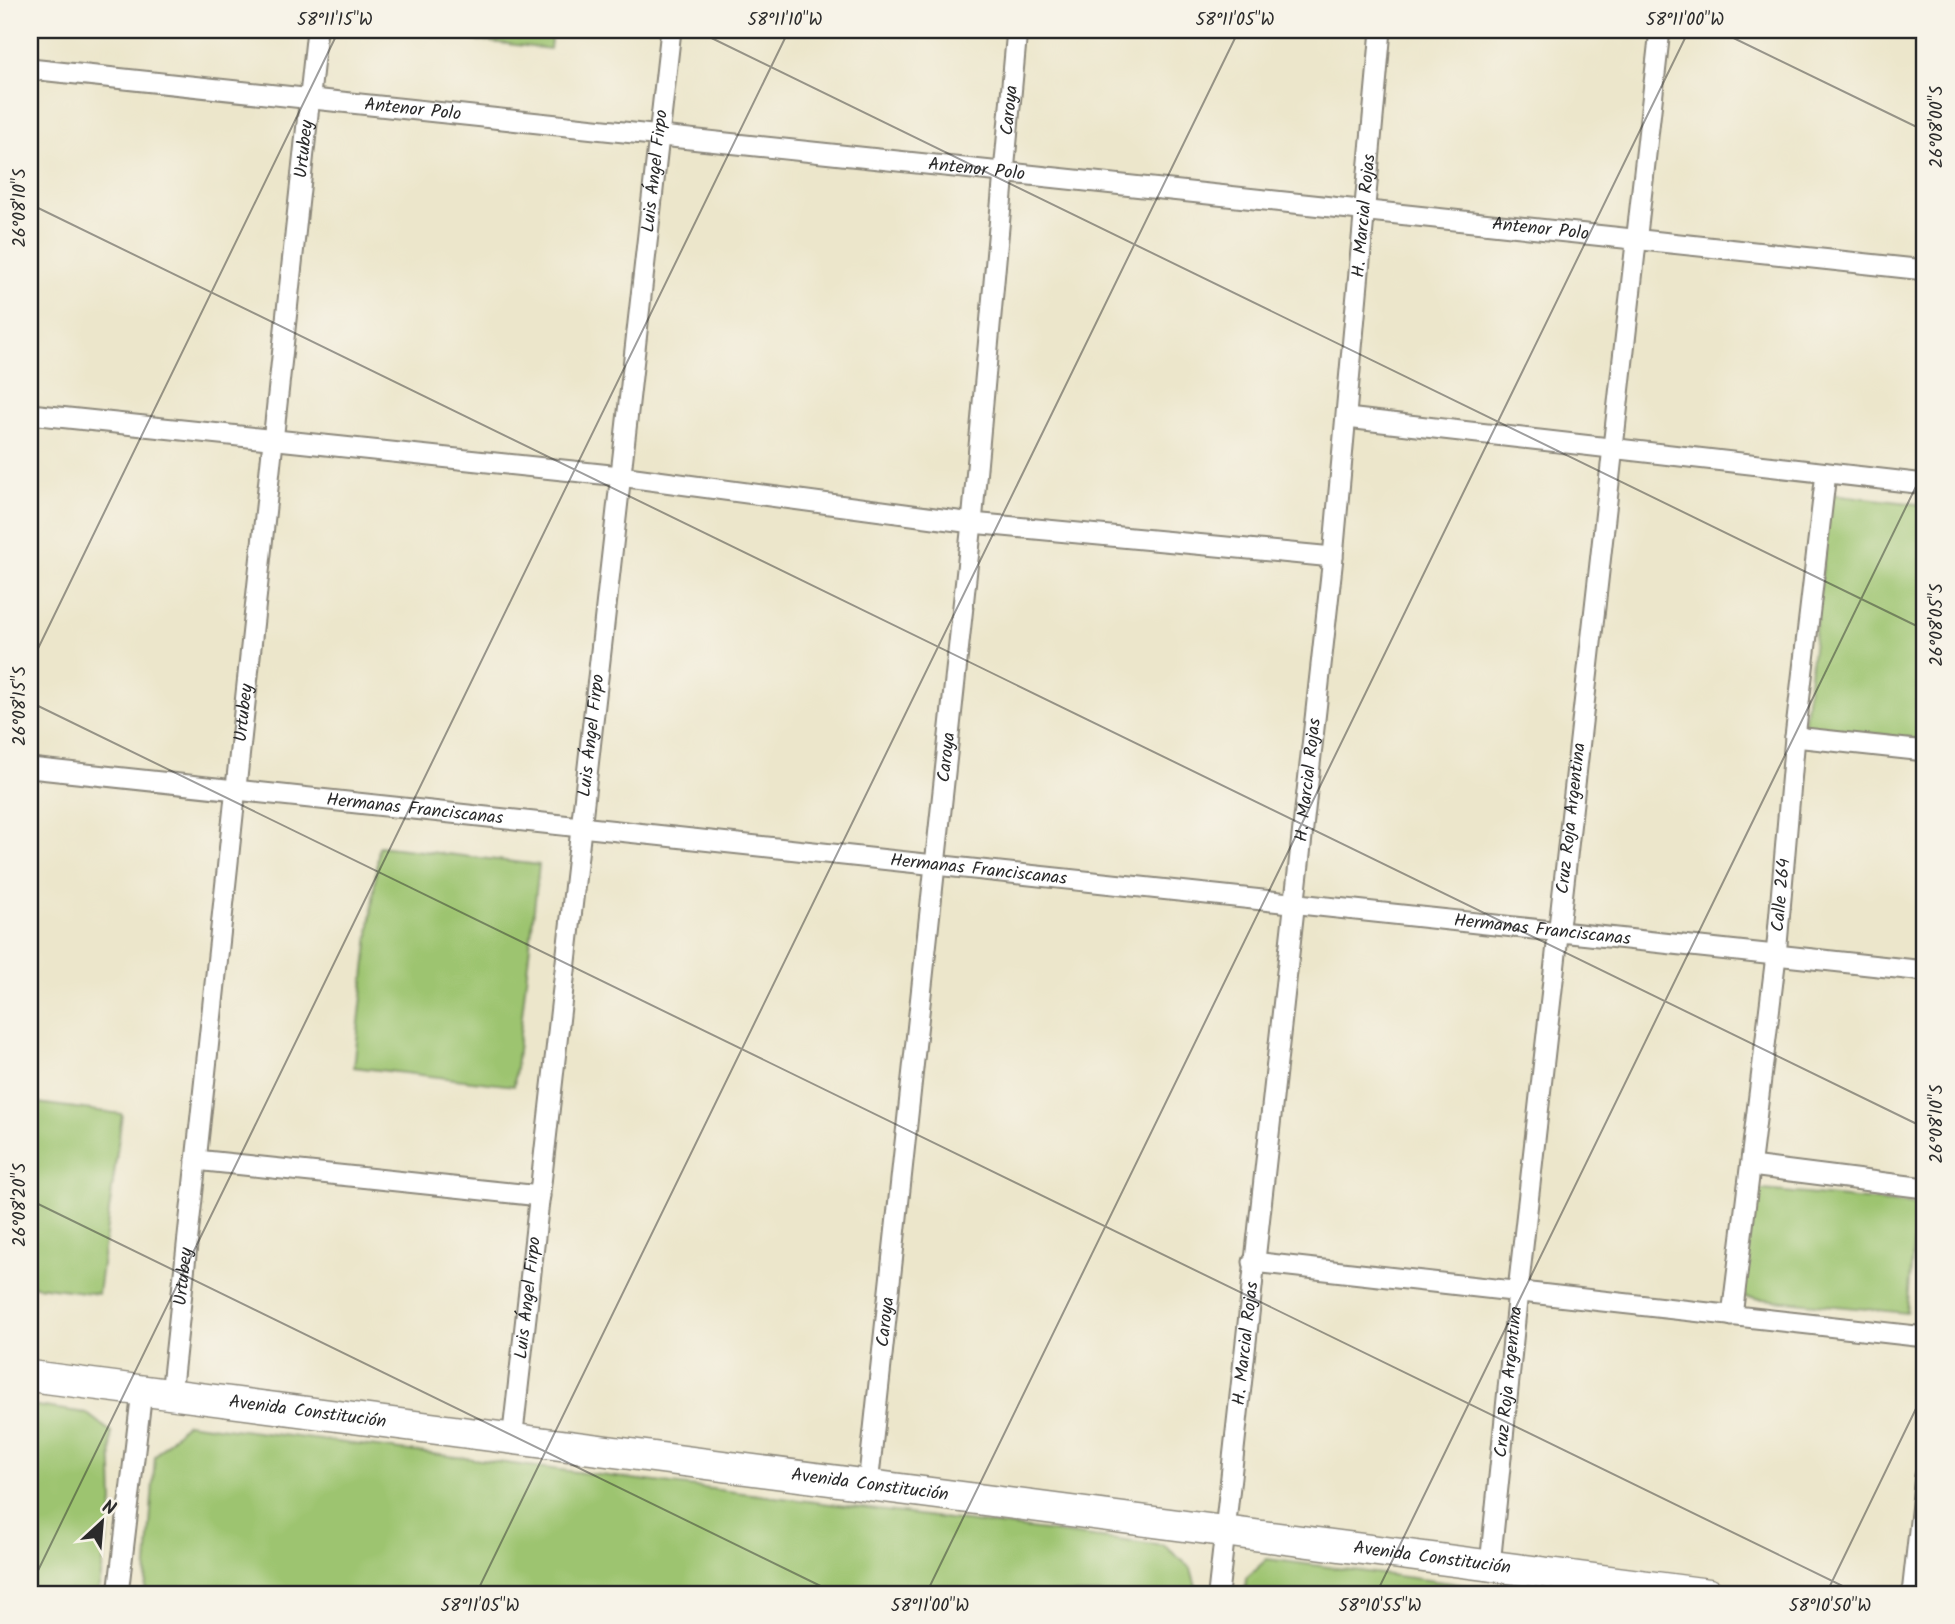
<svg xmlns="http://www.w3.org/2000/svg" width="1955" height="1624" viewBox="0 0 1955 1624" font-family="Kalam,sans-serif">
<rect width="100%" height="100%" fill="#f7f3e8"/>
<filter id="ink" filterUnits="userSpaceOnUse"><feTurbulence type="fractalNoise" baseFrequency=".0143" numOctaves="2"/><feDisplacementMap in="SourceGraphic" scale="14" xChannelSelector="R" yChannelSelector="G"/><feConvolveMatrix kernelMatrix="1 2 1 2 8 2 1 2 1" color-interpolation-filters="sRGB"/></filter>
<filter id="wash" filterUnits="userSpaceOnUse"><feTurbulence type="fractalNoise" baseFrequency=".00686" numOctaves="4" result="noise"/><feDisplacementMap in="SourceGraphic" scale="28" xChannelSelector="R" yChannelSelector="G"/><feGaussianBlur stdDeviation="1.57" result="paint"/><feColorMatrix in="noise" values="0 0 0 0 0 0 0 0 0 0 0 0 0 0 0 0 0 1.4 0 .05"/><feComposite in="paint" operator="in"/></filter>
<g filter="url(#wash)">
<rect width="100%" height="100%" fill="#ece6cb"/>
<g fill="#9dc470" stroke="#64784e" stroke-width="2">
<polygon points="386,30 552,30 550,49"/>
<polygon points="1831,494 1925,505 1925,740 1804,726"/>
<polygon points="379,846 539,865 514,1086 354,1067"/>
<polygon points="30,1102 122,1114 98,1294 30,1285"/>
<polygon points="1753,1189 1917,1205 1907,1313 1743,1297"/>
<polygon points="30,1405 86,1413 111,1432 113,1503 98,1594 30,1594"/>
<polygon points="186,1423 1165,1546 1191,1568 1198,1594 145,1594 155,1456"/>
<polygon points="1267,1559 1535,1594 1245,1594 1246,1578"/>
</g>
</g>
<g filter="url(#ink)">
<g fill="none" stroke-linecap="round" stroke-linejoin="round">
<g stroke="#8c887b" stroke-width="23">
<g id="street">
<path id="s1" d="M 30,69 L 1925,270"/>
<polyline points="30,414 620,476 972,523 1333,557"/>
<polyline points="1347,418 1925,484"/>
<polyline points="1795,737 1925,751"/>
<path id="s2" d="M 30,768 L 1925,971"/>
<polyline points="196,1160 540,1196"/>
<polyline points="1751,1166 1925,1188"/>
<polyline points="1253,1262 1925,1337"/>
<path id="s3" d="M 1732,1316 L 1776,956 L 1795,737 L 1826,473"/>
<path id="s4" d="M 171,1395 L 317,30"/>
<path id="s5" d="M 512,1441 L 671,30"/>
<path id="s6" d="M 868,1485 L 972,523 L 1017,30"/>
<path id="s7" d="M 1490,1565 L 1518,1291 L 1660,30"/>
<polyline points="118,1594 142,1391"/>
<path id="s8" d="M 1218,1594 L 1333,557 L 1381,30"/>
<polyline points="1912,1594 1925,1476"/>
</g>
</g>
<g stroke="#8c887b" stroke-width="33">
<g id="primary">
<path id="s9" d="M 30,1376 L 1709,1594"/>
</g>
</g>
<use href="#street" stroke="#fff" stroke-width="19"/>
<use href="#primary" stroke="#fff" stroke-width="30"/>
</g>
</g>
<path fill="none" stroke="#2b2b2b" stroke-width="2" stroke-opacity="0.45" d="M 695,30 L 1925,630M 1717,30 L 1925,131M 30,204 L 1925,1128M 30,665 L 339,30M 30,702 L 1859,1594M 30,1200 L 837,1594M 30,1587 L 789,30M 476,1594 L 1239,30M 926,1594 L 1689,30M 1376,1594 L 1925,468M 1826,1594 L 1925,1390"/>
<g text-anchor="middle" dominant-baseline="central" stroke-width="5" stroke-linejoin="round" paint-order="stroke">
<g font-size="18" fill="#2b2b2b" stroke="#f7f3e8">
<text stroke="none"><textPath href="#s1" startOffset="385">Antenor Polo</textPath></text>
<text stroke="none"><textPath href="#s6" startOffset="1382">Caroya</textPath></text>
<text stroke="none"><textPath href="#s4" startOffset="1253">Urtubey</textPath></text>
<text stroke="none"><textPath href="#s1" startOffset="952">Antenor Polo</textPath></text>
<text stroke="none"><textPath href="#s5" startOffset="1278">Luis Ángel Firpo</textPath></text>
<text stroke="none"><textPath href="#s8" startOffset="1386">H. Marcial Rojas</textPath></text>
<text stroke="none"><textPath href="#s1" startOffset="1519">Antenor Polo</textPath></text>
<text stroke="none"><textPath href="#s4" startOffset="686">Urtubey</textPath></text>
<text stroke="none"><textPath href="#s5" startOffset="710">Luis Ángel Firpo</textPath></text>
<text stroke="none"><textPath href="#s6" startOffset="732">Caroya</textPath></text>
<text stroke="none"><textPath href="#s8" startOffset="819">H. Marcial Rojas</textPath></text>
<text stroke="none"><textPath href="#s2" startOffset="387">Hermanas Franciscanas</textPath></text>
<text stroke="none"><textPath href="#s7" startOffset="751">Cruz Roja Argentina</textPath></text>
<text stroke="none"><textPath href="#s2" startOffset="954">Hermanas Franciscanas</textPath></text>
<text stroke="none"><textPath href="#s3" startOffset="424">Calle 264</textPath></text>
<text stroke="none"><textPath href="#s2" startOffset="1521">Hermanas Franciscanas</textPath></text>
<text stroke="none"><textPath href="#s4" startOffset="119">Urtubey</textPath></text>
<text stroke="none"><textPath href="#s5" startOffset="144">Luis Ángel Firpo</textPath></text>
<text stroke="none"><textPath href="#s6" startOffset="164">Caroya</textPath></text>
<text stroke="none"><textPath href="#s8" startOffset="252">H. Marcial Rojas</textPath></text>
<text stroke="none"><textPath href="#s7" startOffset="184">Cruz Roja Argentina</textPath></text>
<text stroke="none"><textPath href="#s9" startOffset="280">Avenida Constitución</textPath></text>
<text stroke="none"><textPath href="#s9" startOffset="847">Avenida Constitución</textPath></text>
<text stroke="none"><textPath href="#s9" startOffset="1414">Avenida Constitución</textPath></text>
</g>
</g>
<rect width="1955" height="1624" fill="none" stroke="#f7f3e8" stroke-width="77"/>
<g transform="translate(102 1522) rotate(26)" stroke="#f7f3e8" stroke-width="5" paint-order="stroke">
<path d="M0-5L12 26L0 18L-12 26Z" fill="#2b2b2b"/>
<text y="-10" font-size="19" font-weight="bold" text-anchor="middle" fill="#2b2b2b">N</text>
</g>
<rect x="38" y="38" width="1878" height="1548" fill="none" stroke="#2b2b2b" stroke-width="2.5"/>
<g font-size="18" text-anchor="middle" fill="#2b2b2b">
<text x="335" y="25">58°11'15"W</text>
<text x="785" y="25">58°11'10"W</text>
<text x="1235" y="25">58°11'05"W</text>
<text x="1685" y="25">58°11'00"W</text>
<text transform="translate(1936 127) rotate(-90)" y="6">26°08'00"S</text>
<text transform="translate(19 208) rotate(-90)" y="6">26°08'10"S</text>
<text transform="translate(1936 625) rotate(-90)" y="6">26°08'05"S</text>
<text transform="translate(19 706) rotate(-90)" y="6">26°08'15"S</text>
<text transform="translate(1936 1124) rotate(-90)" y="6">26°08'10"S</text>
<text transform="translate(19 1205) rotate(-90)" y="6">26°08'20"S</text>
<text x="480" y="1611">58°11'05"W</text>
<text x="930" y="1611">58°11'00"W</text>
<text x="1380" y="1611">58°10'55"W</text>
<text x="1830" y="1611">58°10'50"W</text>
</g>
</svg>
